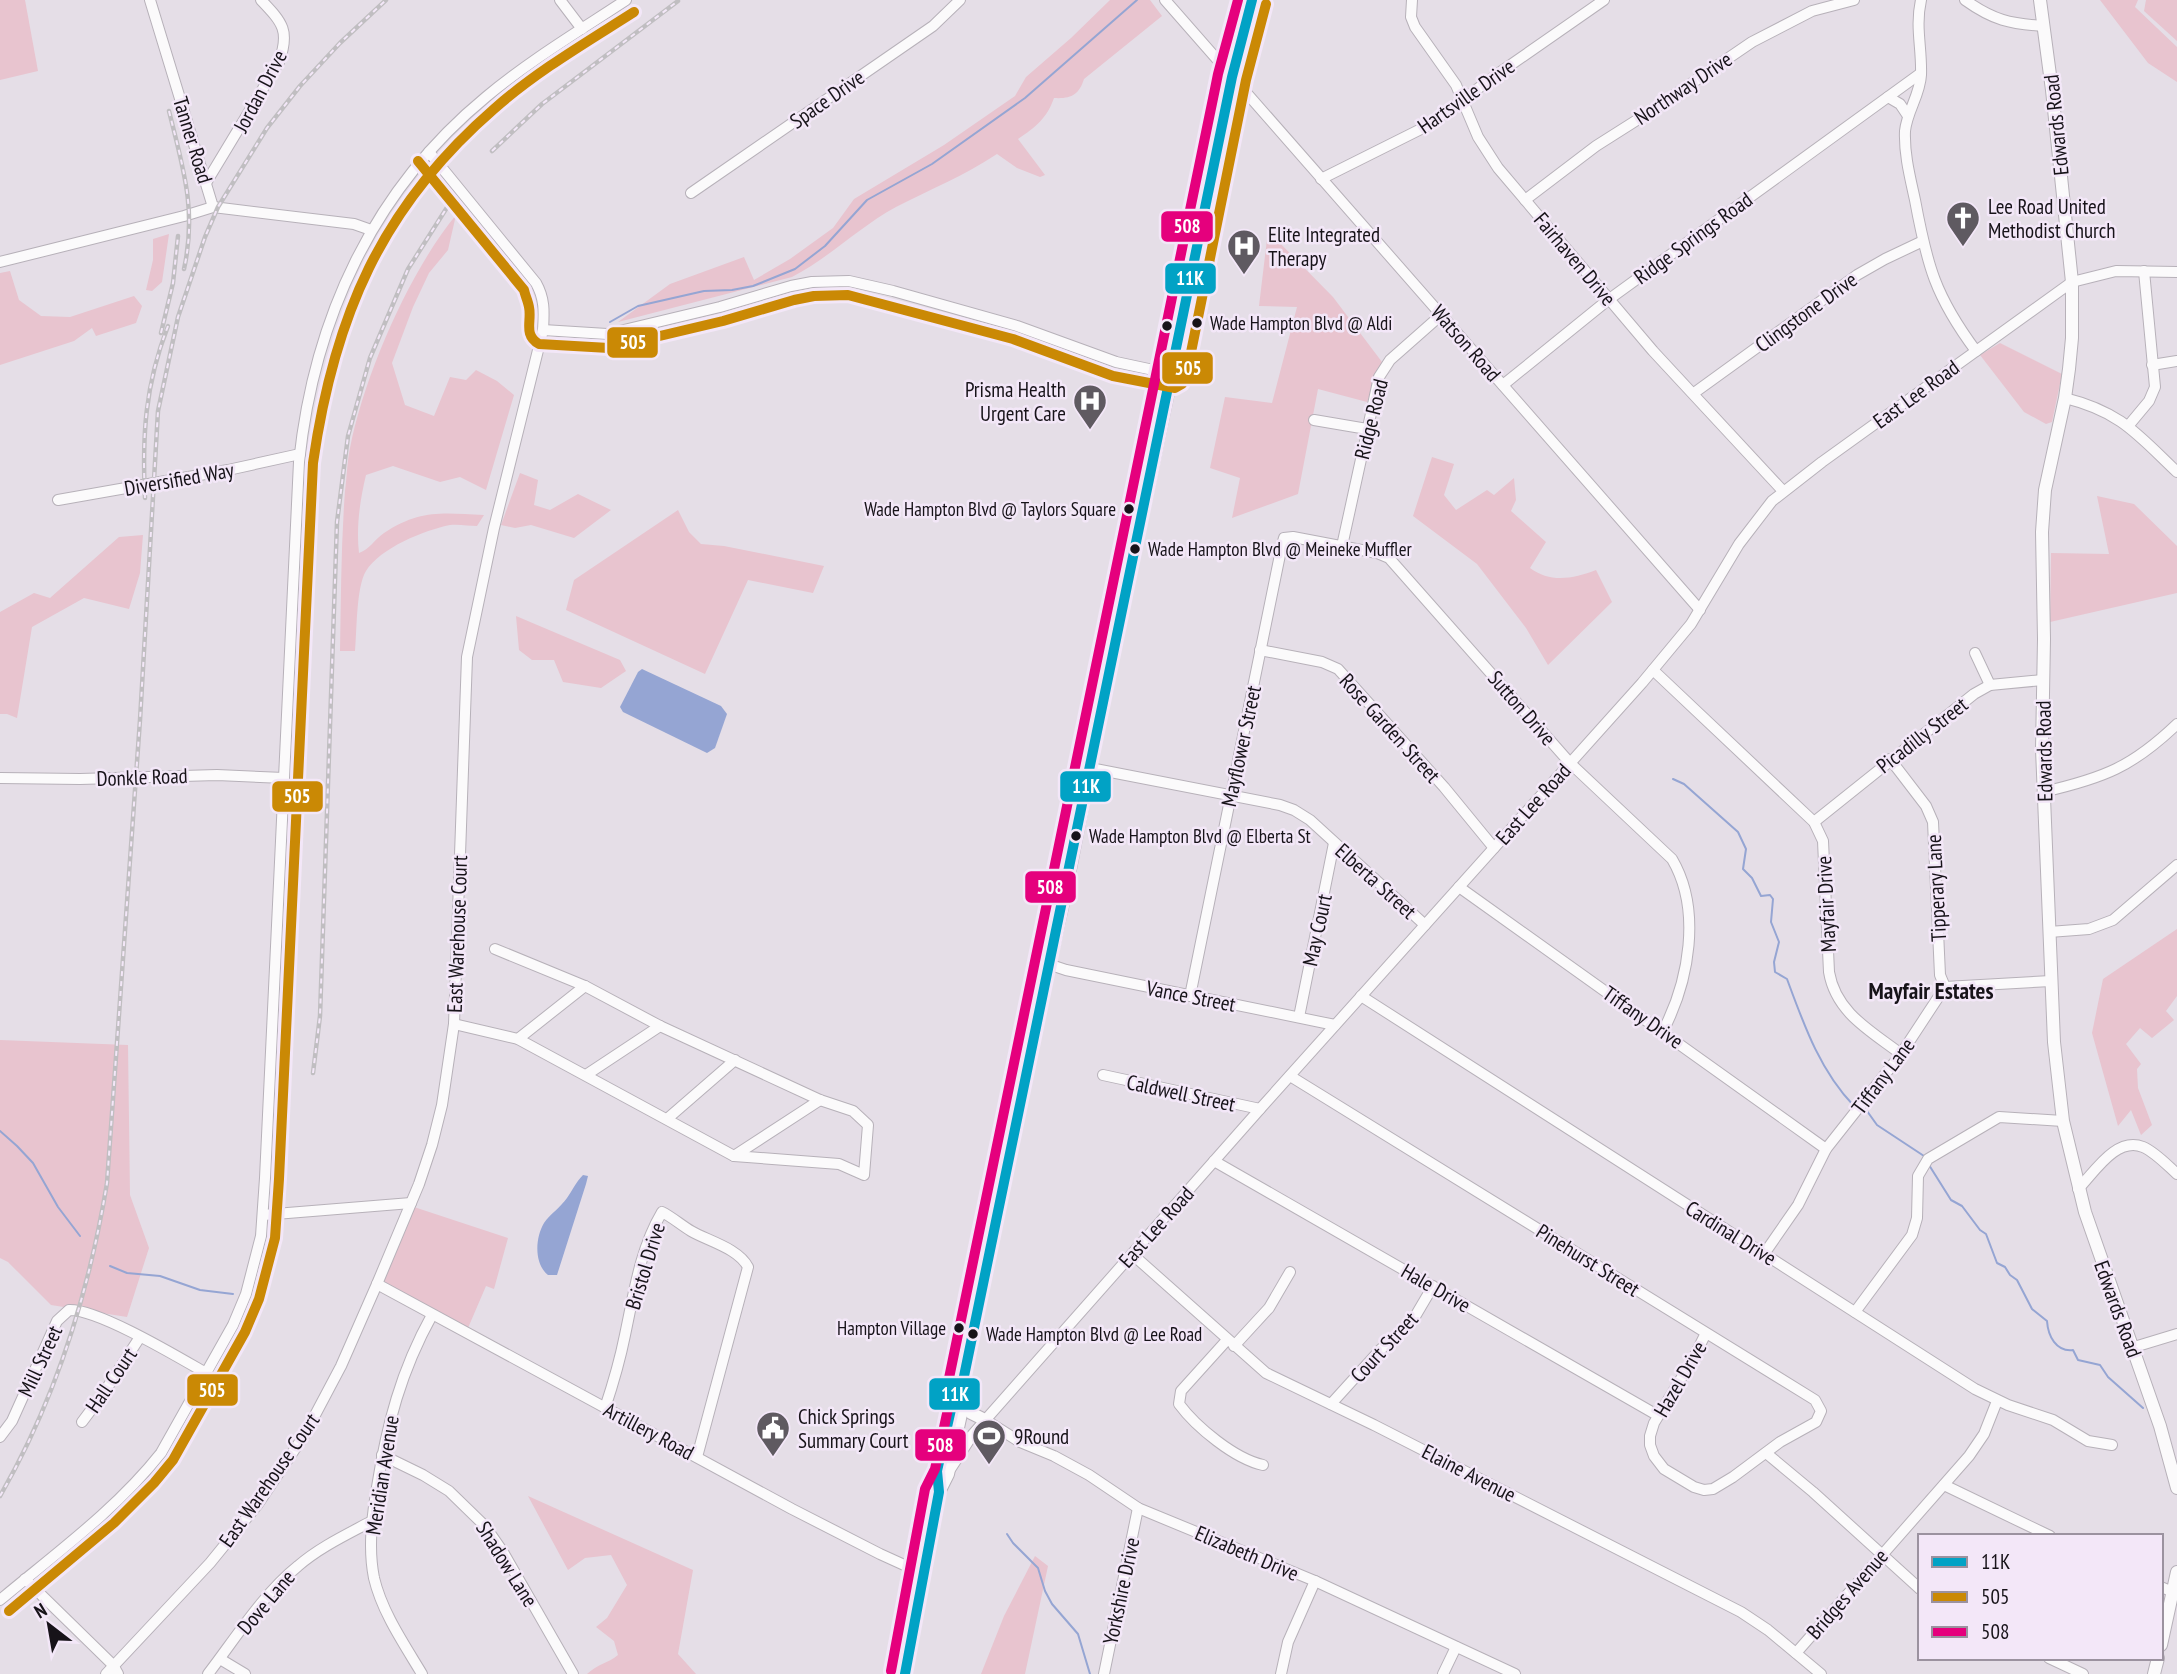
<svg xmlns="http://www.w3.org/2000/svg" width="2177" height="1674" viewBox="0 0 2177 1674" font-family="'PT Sans Narrow',sans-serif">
<rect width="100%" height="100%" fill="#e5dee7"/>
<g fill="#e8c4cf">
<polygon points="0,0 25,0 38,71 0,80"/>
<path d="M 1110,0 L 1150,0 L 1162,16 L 1084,79 C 1079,95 1071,99 1054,98 C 1047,118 1036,127 1018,139 L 1045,175 L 1040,177 L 1017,168 L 997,154 C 964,176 931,189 896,207 C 859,227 829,258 792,277 L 618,322 L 670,284 L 744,257 L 754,280 L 790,259 L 833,228 L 854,199 L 944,145 L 1015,96 L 1026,77 L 1071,38 Z"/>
<polygon points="2100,0 2138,0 2135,7 2177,47 2177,82 2148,63"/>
<polygon points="2146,0 2177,0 2177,41 2144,11"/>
<path d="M 456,215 L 448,250 L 429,273 L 413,307 L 392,363 L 405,405 L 434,416 L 450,377 L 466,380 L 476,370 L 497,381 L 514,395 L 486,490 L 460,477 L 440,482 L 393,466 L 366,475 C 360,500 356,527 359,553 C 370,549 374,540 384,533 C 420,509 443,513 484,515 L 477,526 C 469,526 459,524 450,525 C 425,530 380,548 366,571 C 356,587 357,632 355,651 L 340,651 C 341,598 341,544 345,491 C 347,477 347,462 350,448 C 364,376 409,272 456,215 Z"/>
<polygon points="1268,231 1333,297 1382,362 1367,402 1318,389 1298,494 1232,518 1240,478 1210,468 1225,397 1272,403 1297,307 1259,306"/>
<polygon points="169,234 162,282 152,291 146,290 153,260 153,239"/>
<polygon points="10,271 19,300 41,316 70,317 134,296 142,306 136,323 96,336 92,328 74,341 0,365 0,273"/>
<polygon points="2000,343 2062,374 2052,422 2046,424 2024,412 1980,355"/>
<path d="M 1432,457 L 1454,464 L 1444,495 L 1456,510 L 1487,490 L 1494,495 L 1514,478 L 1516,500 L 1511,511 L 1546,542 L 1530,568 C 1550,583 1573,579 1596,570 L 1612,602 L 1548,665 L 1526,628 L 1477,564 L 1413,516 Z"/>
<polygon points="520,473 538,480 534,505 550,510 578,494 611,510 574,538 531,525 515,528 501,525"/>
<polygon points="2097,496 2134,504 2177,546 2177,593 2050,622 2051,553 2109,554"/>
<polygon points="678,510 689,532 701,544 724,546 824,566 813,593 748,580 705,674 566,610 574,580"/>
<polygon points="143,535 140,573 129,609 84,598 32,627 17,718 7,714 0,714 0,612 34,593 50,598 119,537"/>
<polygon points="516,616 620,660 626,671 601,688 563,682 554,660 532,660 519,650"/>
<polygon points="2177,929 2177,996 2166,1011 2174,1020 2152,1038 2140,1028 2126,1044 2141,1064 2137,1069 2138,1088 2152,1125 2141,1135 2131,1110 2118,1126 2092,1033 2103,979"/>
<polygon points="0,1040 128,1045 130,1195 149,1248 127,1317 51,1305 8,1262 0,1258"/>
<polygon points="414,1207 508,1238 494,1289 486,1286 468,1328 381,1290 388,1266"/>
<path d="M 528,1496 L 693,1570 L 678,1654 L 696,1674 L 587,1674 C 599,1663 607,1664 618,1655 L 614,1641 L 596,1627 L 607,1618 L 627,1585 L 611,1555 L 585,1558 L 568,1570 Z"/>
<polygon points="1035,1556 1048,1566 1025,1674 981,1674 1004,1616"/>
</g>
<g fill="#95a5d3">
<polygon points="642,669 721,706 727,714 715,748 707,753 623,712 620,707 638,672"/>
<path d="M 583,1175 L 588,1176 L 586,1184 L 557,1275 L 548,1275 C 534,1264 535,1238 544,1223 C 550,1214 560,1208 567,1198 C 572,1191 576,1182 583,1175 Z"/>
</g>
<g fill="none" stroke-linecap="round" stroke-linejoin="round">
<g stroke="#95a5d3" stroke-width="2">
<polyline points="610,322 638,306 704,291 732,290 753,286 795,269 825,246 867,200 932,164 1025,98 1137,0"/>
<path d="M 1673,779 L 1684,784 L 1738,832 L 1746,849 L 1743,869 L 1752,878 L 1761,896 L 1770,895 L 1773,899 L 1771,922 L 1779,942 L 1774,962 L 1775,972 L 1787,979 C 1804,1025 1820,1071 1854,1106"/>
<polyline points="1864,1111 1867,1111 1877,1125 1924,1156"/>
<polyline points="0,1131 17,1146 33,1163 58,1207 80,1236"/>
<path d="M 1929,1165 L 1951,1200 L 1962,1206 L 1980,1230 L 1986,1234 L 1997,1263 L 2005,1267 L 2010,1275 L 2017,1280 L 2032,1309 L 2047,1321 C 2048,1336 2056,1352 2073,1350 L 2078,1360 L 2100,1365 L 2108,1377 L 2143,1408"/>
<polyline points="110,1266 127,1273 160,1276 200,1290 233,1294"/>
<polyline points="1007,1534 1013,1543 1038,1568 1045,1591 1052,1604 1078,1634 1090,1674"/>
</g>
<g stroke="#b7b1b9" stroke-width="12">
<g id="minor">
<polyline points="150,0 213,207"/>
<polyline points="560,0 582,29"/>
<polyline points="1165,0 1700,610"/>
<polyline points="1412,0 1411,17 1415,27 1456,85 1478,137 1498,168 1653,351 1783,491"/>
<path d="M 1921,0 C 1915,27 1922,48 1921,75 C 1920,95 1907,111 1905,131 C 1904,154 1910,177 1915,200 C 1927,265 1935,296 1976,351"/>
<path d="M 1965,0 C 1993,20 2010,24 2044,26"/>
<polyline points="1888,97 1900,104 1908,116"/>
<polyline points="1321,179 1427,126 1499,73 1604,0"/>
<path d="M 206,183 L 279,62 C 290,31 283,23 261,0"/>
<polyline points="691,193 933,26 960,0"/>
<polyline points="1525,200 1596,146 1648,113 1752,42 1812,11 1854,0"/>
<polyline points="0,262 184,216 213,207 354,224 371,230"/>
<polyline points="543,330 607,334 720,307 791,286 812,282 849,281 893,291 1017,326 1116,362 1172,374"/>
<polyline points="2152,365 2177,361"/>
<polyline points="1503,385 1608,300 1921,73"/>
<polyline points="1694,393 1857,275 1885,259 1923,241"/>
<path d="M 2065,398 C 2121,412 2137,434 2177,472"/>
<polyline points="1314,420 1367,429"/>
<polyline points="2129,425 2149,401 2155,387 2144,271"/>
<polyline points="58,500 228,470 300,454"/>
<polyline points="1342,546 1379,377 1390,360 1441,315"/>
<polyline points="1260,650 1322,662 1338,669 1444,787 1494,848"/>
<polyline points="1975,653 1990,685"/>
<path d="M 1653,670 L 1814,822 L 1823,841 L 1829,972 C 1836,1013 1871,1031 1901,1054"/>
<polyline points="1890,759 1926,806 1933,822 1940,975 1945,987"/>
<polyline points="1090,768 1280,805 1294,810 1310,820 1425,925"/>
<polyline points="0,778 80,779 217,775 284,778"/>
<path d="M 2043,792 C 2104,778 2132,767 2177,724"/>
<polyline points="1814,822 1974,694 1990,685 2043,680"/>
<polyline points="1459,887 1826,1149"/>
<polyline points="2049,932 2089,929 2113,920 2177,865"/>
<polyline points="1048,964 1066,970 1335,1025"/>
<path d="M 1190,996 L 1282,545 L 1284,538 L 1293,537 L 1377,553 L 1389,558 L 1570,763 L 1672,859 C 1702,910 1689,981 1663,1031"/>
<polyline points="1361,996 1975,1389 2008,1405 2053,1420 2088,1441 2112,1445"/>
<polyline points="1299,1017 1334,843"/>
<polyline points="454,1024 518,1039 734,1156 839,1164 864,1175 868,1125 853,1111 820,1100 660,1026 585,986 495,949"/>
<polyline points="518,1039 585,986"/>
<polyline points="586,1075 660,1026"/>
<polyline points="1103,1075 1260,1109"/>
<polyline points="1290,1076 1815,1400 1821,1411 1816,1422 1780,1442 1733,1477 1713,1489 1704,1490 1694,1487 1664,1469 1654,1456 1650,1445 1650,1436 1654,1423 1693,1359 1706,1333"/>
<polyline points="667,1119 735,1060"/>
<polyline points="734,1156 820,1100"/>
<polyline points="1214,1161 1657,1415"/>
<path d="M 2078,1189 C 2094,1173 2116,1136 2143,1147 C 2155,1152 2167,1165 2177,1174"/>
<polyline points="263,1215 411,1203"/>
<polyline points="1132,1254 1266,1373 1374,1425 1741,1612 1768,1630 1821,1674"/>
<polyline points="1764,1254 1798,1205 1826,1149 1901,1054 1945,987 2051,981"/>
<polyline points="377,1284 792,1509 880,1554 924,1574"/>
<polyline points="1855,1312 1912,1235 1917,1218 1918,1176 1928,1159 1999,1117 2063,1121"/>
<path d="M 1227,1340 L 1181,1391 L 1179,1404 C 1196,1427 1235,1459 1263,1465"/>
<polyline points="1234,1346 1269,1308 1290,1272"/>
<polyline points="2131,1348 2177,1334"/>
<polyline points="1331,1404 1380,1350 1413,1320 1433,1286"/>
<path d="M 605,1408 C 613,1384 620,1360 625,1335 C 634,1293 640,1249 662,1212 C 672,1217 681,1225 691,1231 C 708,1241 738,1248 748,1267 L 697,1457"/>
<polyline points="987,1421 1020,1442 1054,1456 1089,1475 1138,1508 1315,1581 1515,1674"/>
<polyline points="82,1422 103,1394 140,1337"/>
<path d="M 0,1437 L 12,1421 L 57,1321 L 69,1310 C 98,1309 178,1357 206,1373"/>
<polyline points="1766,1453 1813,1492 1920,1589"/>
<polyline points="382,1455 423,1475 449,1491 485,1526 503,1552 573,1674"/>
<polyline points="951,1468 973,1434 1260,1109 1642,683 1691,624 1739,544 1772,501 1822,462 2072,282 2116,271 2177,272"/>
<polyline points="1944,1485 2050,1536"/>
<polyline points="25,1579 113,1665 118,1674"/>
<polyline points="2161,1587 2173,1592"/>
<path d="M 0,1600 C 55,1554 116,1510 161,1453 L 233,1325 L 246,1294 L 261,1236 L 265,1178 L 299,462 C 314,319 373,190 486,97 C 529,61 579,31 626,0"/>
<polyline points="1796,1653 1969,1456 1984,1434 1997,1401"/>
<polyline points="2049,1658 2083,1674"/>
<polyline points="220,1659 245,1674"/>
<path d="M 106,1674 L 210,1563 L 258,1504 L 305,1434 L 341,1366 L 377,1284 L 419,1184 L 432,1145 L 442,1105 L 454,1024 L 467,657 L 494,528 L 543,330 C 544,312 545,299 536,283 L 429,152"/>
<path d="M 208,1674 C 235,1639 263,1594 298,1566 C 320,1547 346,1535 372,1521"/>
<path d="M 422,1674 C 404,1644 382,1612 374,1578 C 368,1548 372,1517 377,1487 C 387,1424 401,1371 432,1315"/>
<polyline points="1104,1674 1138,1508"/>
<polyline points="1281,1674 1288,1642 1315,1581"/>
<polyline points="1443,1674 1456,1647"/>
</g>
</g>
<g stroke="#b7b1b9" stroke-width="14">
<g id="major">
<polyline points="2040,0 2052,90 2072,282 2072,338 2069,369 2065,398 2045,490 2042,532 2044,639 2042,749 2054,1042 2063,1121 2085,1212 2160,1426 2177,1488"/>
<polyline points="964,1400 971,1413 987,1421"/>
<polyline points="939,1492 937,1471 955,1392 962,1386"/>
<polyline points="2161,1645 2177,1572"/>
<polyline points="905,1674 939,1492 948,1474 964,1400 966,1393 962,1386 1039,1008 1066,890 1108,674 1172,374 1232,77 1252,0"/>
<polyline points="2154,1674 2158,1658"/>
</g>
</g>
<use href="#minor" stroke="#fbfafb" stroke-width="10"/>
<use href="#major" stroke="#fbfafb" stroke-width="12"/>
<g stroke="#c0bec1" stroke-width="4.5">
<g id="rail">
<path d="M 169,111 C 183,168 197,210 184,269"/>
<polyline points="492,151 542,104 678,1"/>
<polyline points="161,333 173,283 178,236"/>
<path d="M 145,498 C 142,436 145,385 168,326"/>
<polyline points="313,1073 320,1016 337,522 348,436 370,358 408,269 453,198"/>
<path d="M 0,1496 C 56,1399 89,1292 107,1183 L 140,720 L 158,411 L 178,317 L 205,237 L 218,207 L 267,128 L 300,86 L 340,43 L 386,0"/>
</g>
</g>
<use href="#rail" stroke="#f3e7f8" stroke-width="2" stroke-dasharray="5" stroke-linecap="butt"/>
<g stroke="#f3e7f8" stroke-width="16">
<polyline id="bus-1" points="905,1674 939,1492 937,1471 955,1392 962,1386 1232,77 1252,0"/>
</g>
<g stroke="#f3e7f8" stroke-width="16">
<g id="bus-2">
<path d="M 418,161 L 524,290 C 525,295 528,301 529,307 C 532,321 523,335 539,344 L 609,348 L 723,321 L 794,300 L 814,296 L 848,295 L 1013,339 L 1113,376 L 1175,388 L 1182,384 L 1186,377 L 1246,80 L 1266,4"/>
<path d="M 9,1611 L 114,1523 L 154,1483 L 173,1460 L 245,1332 L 259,1299 L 275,1238 L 279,1179 L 313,463 C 334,317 381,207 494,109 C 537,71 587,42 634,12"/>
</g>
</g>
<g stroke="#f3e7f8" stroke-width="16">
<path id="bus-3" d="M 891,1671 L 925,1489 L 935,1469 L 951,1395 L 948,1383 C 1037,947 1130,511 1218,74 L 1238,0"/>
</g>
<use href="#bus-1" stroke="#01a2c5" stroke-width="10"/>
<use href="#bus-2" stroke="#ca8905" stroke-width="10"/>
<use href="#bus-3" stroke="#e5007d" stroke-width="10"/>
</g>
<defs>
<g id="church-pin" transform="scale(1.75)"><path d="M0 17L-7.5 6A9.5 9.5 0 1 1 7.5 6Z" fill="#5f5a61" stroke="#f3e7f8"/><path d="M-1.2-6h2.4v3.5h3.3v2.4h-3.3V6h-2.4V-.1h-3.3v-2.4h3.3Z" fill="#fff"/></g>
<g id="hospital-pin" transform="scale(1.75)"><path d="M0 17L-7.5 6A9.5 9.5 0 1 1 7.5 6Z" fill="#5f5a61" stroke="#f3e7f8"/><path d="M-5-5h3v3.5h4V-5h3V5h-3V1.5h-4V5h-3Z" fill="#fff"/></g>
<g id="civic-pin" transform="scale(1.75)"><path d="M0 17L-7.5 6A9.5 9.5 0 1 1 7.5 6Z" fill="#5f5a61" stroke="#f3e7f8"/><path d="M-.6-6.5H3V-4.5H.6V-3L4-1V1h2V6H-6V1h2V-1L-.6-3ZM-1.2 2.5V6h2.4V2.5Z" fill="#fff"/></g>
<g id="stadium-pin" transform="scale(1.75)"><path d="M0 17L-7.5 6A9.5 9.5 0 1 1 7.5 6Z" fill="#5f5a61" stroke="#f3e7f8"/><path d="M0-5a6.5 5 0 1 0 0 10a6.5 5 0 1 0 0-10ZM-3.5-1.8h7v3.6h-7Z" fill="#fff"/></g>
</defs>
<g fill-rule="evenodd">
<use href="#church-pin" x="1963" y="218"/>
<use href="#hospital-pin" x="1244" y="246"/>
<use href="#hospital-pin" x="1090" y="401"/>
<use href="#civic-pin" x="773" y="1428"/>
<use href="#stadium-pin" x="989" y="1436"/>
</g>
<g fill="#171319" stroke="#f3e7f8" stroke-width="2.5">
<circle cx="1197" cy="323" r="6"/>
<circle cx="1167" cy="326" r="6"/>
<circle cx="1129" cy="509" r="6"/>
<circle cx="1135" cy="549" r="6"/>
<circle cx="1076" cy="836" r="6"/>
<circle cx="959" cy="1328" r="6"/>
<circle cx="973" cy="1334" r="6"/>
</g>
<g text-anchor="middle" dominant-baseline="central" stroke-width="5" stroke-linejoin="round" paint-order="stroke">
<g font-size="19" fill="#171319" stroke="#f3e7f8" text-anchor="start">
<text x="1210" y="323">Wade Hampton Blvd @ Aldi</text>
<text x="1116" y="509" text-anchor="end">Wade Hampton Blvd @ Taylors Square</text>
<text x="1148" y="549">Wade Hampton Blvd @ Meineke Muffler</text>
<text x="1089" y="836">Wade Hampton Blvd @ Elberta St</text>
<text x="946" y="1328" text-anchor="end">Hampton Village</text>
<text x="986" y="1334">Wade Hampton Blvd @ Lee Road</text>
</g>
<g font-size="21" fill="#171319" stroke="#f3e7f8">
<text transform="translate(1683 88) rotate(-34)">Northway Drive</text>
<text transform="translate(260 91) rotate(-62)">Jordan Drive</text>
<text transform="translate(1466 96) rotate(-35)">Hartsville Drive</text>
<text transform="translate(827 99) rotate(-35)">Space Drive</text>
<text transform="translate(2056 125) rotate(-96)">Edwards Road</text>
<text transform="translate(193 140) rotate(73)">Tanner Road</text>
<text transform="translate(1693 238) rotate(-36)">Ridge Springs Road</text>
<text transform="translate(1575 259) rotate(50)">Fairhaven Drive</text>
<text transform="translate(1806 312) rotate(-36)">Clingstone Drive</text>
<text transform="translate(1466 343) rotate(49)">Watson Road</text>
<text transform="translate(1916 394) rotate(-36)">East Lee Road</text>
<text transform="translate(1371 419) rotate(-76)">Ridge Road</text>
<text transform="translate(179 479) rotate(-10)">Diversified Way</text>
<text transform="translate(1522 708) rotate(49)">Sutton Drive</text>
<text transform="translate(1390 728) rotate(48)">Rose Garden Street</text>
<text transform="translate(1922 735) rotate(-38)">Picadilly Street</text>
<text transform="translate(1241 746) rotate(-78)">Mayflower Street</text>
<text transform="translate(2044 751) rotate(-91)">Edwards Road</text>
<text transform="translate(142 777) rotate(-2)">Donkle Road</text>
<text transform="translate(1533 804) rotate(-48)">East Lee Road</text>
<text transform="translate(1376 881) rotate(42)">Elberta Street</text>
<text transform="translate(1936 888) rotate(-93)">Tipperary Lane</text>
<text transform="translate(1826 904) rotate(-93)">Mayfair Drive</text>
<text transform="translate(1317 930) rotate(-78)">May Court</text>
<text transform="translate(457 934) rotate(-88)">East Warehouse Court</text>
<text transform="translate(1191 996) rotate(11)">Vance Street</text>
<text transform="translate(1643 1017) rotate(35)">Tiffany Drive</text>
<text transform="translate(1883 1076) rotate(-53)">Tiffany Lane</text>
<text transform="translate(1181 1093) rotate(12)">Caldwell Street</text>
<text transform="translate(1156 1227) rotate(-48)">East Lee Road</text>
<text transform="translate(1731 1233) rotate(32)">Cardinal Drive</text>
<text transform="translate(1588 1260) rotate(32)">Pinehurst Street</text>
<text transform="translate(645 1266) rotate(-73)">Bristol Drive</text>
<text transform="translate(1436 1288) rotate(30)">Hale Drive</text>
<text transform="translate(2118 1309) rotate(70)">Edwards Road</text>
<text transform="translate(1384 1347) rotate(-47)">Court Street</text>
<text transform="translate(40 1361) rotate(-65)">Mill Street</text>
<text transform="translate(1680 1379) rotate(-60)">Hazel Drive</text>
<text transform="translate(111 1380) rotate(-56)">Hall Court</text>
<text transform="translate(649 1431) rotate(28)">Artillery Road</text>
<text transform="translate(1469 1473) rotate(27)">Elaine Avenue</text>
<text transform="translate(382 1475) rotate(-81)">Meridian Avenue</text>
<text transform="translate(269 1480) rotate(-55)">East Warehouse Court</text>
<text transform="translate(1247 1553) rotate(23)">Elizabeth Drive</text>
<text transform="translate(507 1564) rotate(58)">Shadow Lane</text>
<text transform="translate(1121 1591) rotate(-78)">Yorkshire Drive</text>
<text transform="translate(1847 1594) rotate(-49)">Bridges Avenue</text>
<text transform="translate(266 1602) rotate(-50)">Dove Lane</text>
</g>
<g font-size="21" fill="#171319" stroke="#f3e7f8" text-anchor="start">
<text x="1988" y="206">Lee Road United<tspan x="1988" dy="24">Methodist Church</tspan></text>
<text x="1268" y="234">Elite Integrated<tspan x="1268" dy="24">Therapy</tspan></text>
<text x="1066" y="389" text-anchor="end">Prisma Health<tspan x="1066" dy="24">Urgent Care</tspan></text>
<text x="798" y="1416">Chick Springs<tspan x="798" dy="24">Summary Court</tspan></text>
<text x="1014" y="1436">9Round</text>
</g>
<g font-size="23" font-weight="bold" fill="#171319" stroke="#f3e7f8">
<text x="1931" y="990">Mayfair Estates</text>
</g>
</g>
<g stroke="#f3e7f8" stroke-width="2.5">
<rect x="1160" y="210" width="54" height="33" rx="7" fill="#e5007d"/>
<rect x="1164" y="262" width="53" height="33" rx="7" fill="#01a2c5"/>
<rect x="606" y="326" width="53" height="33" rx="7" fill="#ca8905"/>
<rect x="1161" y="351" width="53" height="34" rx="7" fill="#ca8905"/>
<rect x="1059" y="770" width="53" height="33" rx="7" fill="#01a2c5"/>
<rect x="271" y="780" width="53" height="33" rx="7" fill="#ca8905"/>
<rect x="1024" y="870" width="53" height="34" rx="7" fill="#e5007d"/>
<rect x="186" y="1373" width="53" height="34" rx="7" fill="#ca8905"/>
<rect x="928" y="1377" width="53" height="34" rx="7" fill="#01a2c5"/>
<rect x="914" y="1428" width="53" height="34" rx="7" fill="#e5007d"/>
</g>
<g font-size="19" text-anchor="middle" font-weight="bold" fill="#fff">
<text x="1187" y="233">508</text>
<text x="1190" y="285">11K</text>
<text x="633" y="349">505</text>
<text x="1188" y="375">505</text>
<text x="1086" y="793">11K</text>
<text x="297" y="803">505</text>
<text x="1050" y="894">508</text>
<text x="212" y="1397">505</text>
<text x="955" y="1401">11K</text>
<text x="940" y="1452">508</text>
</g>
<rect x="1918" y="1534" width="245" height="126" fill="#f3e7f8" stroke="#9b929f" stroke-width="2"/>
<rect x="1932" y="1557" width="35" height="10" fill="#01a2c5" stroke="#9b929f" stroke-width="2"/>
<text x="1981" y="1569" font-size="21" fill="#171319">11K</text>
<rect x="1932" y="1592" width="35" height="10" fill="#ca8905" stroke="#9b929f" stroke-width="2"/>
<text x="1981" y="1604" font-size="21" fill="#171319">505</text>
<rect x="1932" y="1627" width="35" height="10" fill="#e5007d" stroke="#9b929f" stroke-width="2"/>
<text x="1981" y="1639" font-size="21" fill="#171319">508</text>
<g transform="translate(49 1625) rotate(329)" stroke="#f3e7f8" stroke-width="5" paint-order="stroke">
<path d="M0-5L12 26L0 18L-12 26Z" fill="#171319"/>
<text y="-10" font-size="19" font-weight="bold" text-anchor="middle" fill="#171319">N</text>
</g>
</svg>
